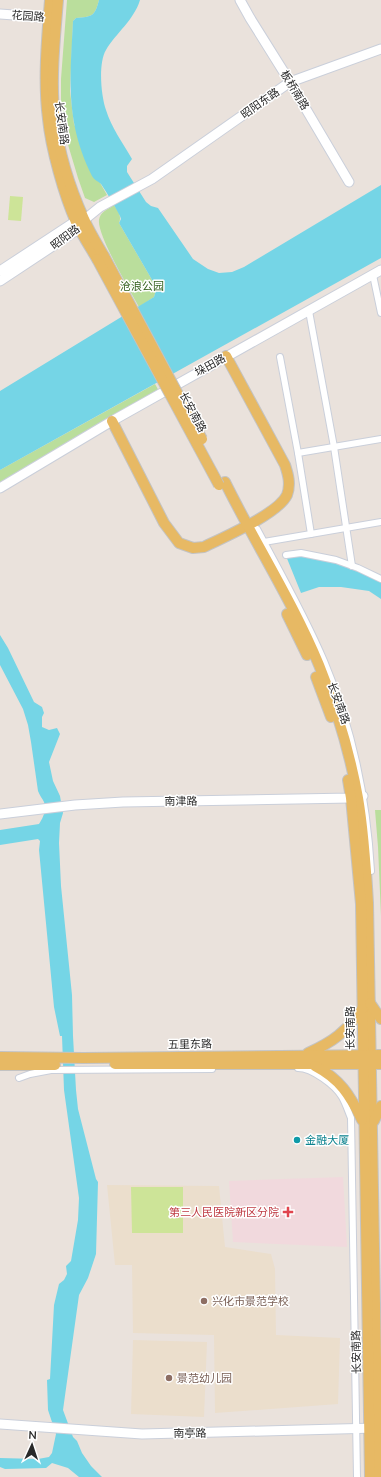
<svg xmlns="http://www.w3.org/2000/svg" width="381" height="1477" viewBox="0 0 381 1477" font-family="Mulish,'Noto Sans SC',sans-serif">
<rect width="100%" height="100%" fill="#eae2dc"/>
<g fill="#ebdecc">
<polygon points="107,1185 219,1186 225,1247 271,1254 275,1269 276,1335 340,1338 338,1404 215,1413 214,1335 133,1333 132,1265 115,1265"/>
<polygon points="133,1340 207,1342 204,1417 131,1414"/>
</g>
<polygon fill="#f1d9dd" points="343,1177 347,1247 233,1242 229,1181"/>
<g fill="#bade9c">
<path d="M 67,0 L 99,0 C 95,16 92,17 76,18 L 73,21 L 70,91 L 74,124 L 99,181 L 107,195 L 94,202 L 85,198 L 78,178 L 66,138 L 61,104 L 61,79 Z"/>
<path d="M 114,205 C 118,211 122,216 119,223 L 155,285 L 156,290 L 154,297 L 139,307 C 130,290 97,235 99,220 C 100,212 108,209 114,205 Z"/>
<polygon points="155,384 160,393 0,483 0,470"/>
<polygon points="375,810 381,810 381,916 378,847"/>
</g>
<g fill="#cde498">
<polygon points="10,196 23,197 21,221 8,220"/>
<polygon points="131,1187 183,1187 183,1233 132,1233"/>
</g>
<g fill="#75d5e6">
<path d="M 99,0 L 140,0 C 134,20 116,33 106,50 C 98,63 101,96 106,110 C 111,127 123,143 132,159 L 127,166 L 127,172 L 146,202 L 151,206 L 158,208 L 193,259 L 208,269 L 219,273 L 232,272 L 244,267 L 381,185 L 381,258 L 0,470 L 0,391 L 154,297 L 156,290 L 155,285 L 119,223 L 121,219 L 120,216 C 114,205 108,194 101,184 C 98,181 94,180 92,176 C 65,122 70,79 73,21 L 76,18 C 92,17 95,16 99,0 Z"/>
<polygon points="301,553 336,560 381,579 381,599 369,591 341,587 319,587 301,593 286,556"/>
<path d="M 0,635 L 8,648 L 34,702 L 42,707 L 44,713 L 42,717 L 42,727 L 49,730 L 57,728 L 60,734 L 49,762 L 53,781 L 60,796 L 63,813 L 60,823 L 59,843 L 61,886 L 72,995 L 73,1036 L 76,1090 L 78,1109 L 96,1179 L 98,1182 L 96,1254 L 88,1278 L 79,1295 L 63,1410 L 73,1437 L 77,1441 L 82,1453 L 91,1466 L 102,1477 L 79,1477 L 68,1468 L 52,1463 L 46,1468 L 5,1469 L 0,1467 L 0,1458 L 38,1459 L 49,1457 L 52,1453 L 56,1434 L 48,1410 L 47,1380 L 50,1379 L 54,1305 L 59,1284 L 64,1280 L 67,1274 L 66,1266 L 71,1261 L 78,1220 L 79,1198 L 64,1090 L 62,1036 L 60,1036 L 54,1007 L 39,850 L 40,841 L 38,839 L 0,845 L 0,830 L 39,824 C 43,818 47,810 44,802 C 42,798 40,796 38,791 L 31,742 L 28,725 L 23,709 L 0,665 Z"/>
</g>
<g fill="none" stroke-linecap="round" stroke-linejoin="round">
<g stroke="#cacfda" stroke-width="8">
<g id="street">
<polyline points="373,275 381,313"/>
<polyline points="309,311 334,447 352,566"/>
<polyline points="280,357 298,453 311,534"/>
<polyline points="298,453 381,439"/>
<path d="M 249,526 L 257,529 C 280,572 305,616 324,661 C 352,727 367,799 371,871"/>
<polyline points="264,542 381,522"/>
<polyline points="286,555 301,553 336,560 358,568 381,579"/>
<path d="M 298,1068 C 312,1068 335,1085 342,1097 C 346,1104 348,1111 351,1118 L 357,1477"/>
<polyline points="19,1078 30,1074 51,1070 212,1069"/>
</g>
</g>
<g stroke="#cacfda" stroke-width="11">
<g id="secondary">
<polyline points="240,0 250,18 290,82 349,182"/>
<polyline points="0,14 54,18"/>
<polyline points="0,271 76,221 83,220"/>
<polyline points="0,281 80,228 84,220 100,207 152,179 290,82 381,49"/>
<polyline points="0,488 112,421 381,270"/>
<polyline points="0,814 75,805 123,802 351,798 363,796"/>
<polyline points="0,1424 142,1434 376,1428"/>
</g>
</g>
<g stroke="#c3c3c3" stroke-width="12">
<g id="primary">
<path d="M 50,0 C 47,39 43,80 48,119 C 51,149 64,195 76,222 C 82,235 90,247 97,259"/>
<path d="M 58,0 C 55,37 50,83 55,119 C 59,153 70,188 84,219 C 89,231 97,244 104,256"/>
<path d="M 112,421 L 164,523 L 179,543 L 193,548 L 204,547 C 224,537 278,514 287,495 C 291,484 288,474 285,465 L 226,356"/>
<path d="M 225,482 C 255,543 293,602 319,665 C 336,707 350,753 358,798 C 364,833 366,868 368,903 L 378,1477"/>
<polyline points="287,614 307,655"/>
<polyline points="316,677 331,717"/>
<polyline points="348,780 351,798 361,904 370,1477"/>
<polyline points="370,1003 381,1019"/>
<path d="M 308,1053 C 333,1042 346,1032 362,1009"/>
<polyline points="0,1057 83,1058 381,1055"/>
<polyline points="115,1064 381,1064"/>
<polyline points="0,1065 55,1065"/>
<path d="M 315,1066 C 340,1079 350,1095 362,1120"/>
<polyline points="374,1121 381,1106"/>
</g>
</g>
<use href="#street" stroke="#fff" stroke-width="6"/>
<use href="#secondary" stroke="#fff" stroke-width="9"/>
<use href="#primary" stroke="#e7b964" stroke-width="10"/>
<g stroke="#c3c3c3" stroke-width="12" stroke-linecap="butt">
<g id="primary-bridge">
<polyline points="104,256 202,439"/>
<polyline points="97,259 219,485"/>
</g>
</g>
<use href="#primary-bridge" stroke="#e7b964" stroke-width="10"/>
</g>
<circle fill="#0f9aa8" stroke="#fff" stroke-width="1.5" cx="297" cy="1140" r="4"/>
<path fill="#e0444e" stroke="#fff" stroke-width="1.5" d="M286 1206h4v4h4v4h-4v4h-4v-4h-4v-4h4z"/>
<g fill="#8d6e63" stroke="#fff" stroke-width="1.5">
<circle cx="204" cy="1301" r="4"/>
<circle cx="169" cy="1378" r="4"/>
</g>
<g text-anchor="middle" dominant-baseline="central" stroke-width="3" stroke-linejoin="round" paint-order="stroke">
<g font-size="11" fill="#292929" stroke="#fff">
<text transform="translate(28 16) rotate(4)">花园路</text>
<text transform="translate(295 90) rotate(59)">板桥南路</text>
<text transform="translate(260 103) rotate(-35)">昭阳东路</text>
<text transform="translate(62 123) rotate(82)">长安南路</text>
<text transform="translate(65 237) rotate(-37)">昭阳路</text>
<text transform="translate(210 365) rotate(-29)">垛田路</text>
<text transform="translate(193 412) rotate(62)">长安南路</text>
<text transform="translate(339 703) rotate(70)">长安南路</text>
<text transform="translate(181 801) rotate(-1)">南津路</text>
<text transform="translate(350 1028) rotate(-90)">长安南路</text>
<text transform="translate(190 1044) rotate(-1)">五里东路</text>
<text transform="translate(356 1352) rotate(-91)">长安南路</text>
<text transform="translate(190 1433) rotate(-1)">南亭路</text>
</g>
<g font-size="11" fill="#34611e" stroke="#fff">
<text x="142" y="286">沧浪公园</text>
</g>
<g font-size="11" fill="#0d838f" stroke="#fff" text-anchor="start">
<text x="305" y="1140">金融大厦</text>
</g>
<g font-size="11" fill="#be3a42" stroke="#fff" text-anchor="end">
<text x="279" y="1212">第三人民医院新区分院</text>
</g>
<g font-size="11" fill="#785e54" stroke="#fff" text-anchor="start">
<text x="212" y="1301">兴化市景范学校</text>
<text x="177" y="1378">景范幼儿园</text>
</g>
</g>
<g transform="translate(32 1445) rotate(3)" stroke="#ffffff" stroke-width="3" paint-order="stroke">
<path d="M0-3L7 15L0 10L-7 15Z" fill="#292929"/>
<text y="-6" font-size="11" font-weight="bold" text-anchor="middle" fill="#292929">N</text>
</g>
</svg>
